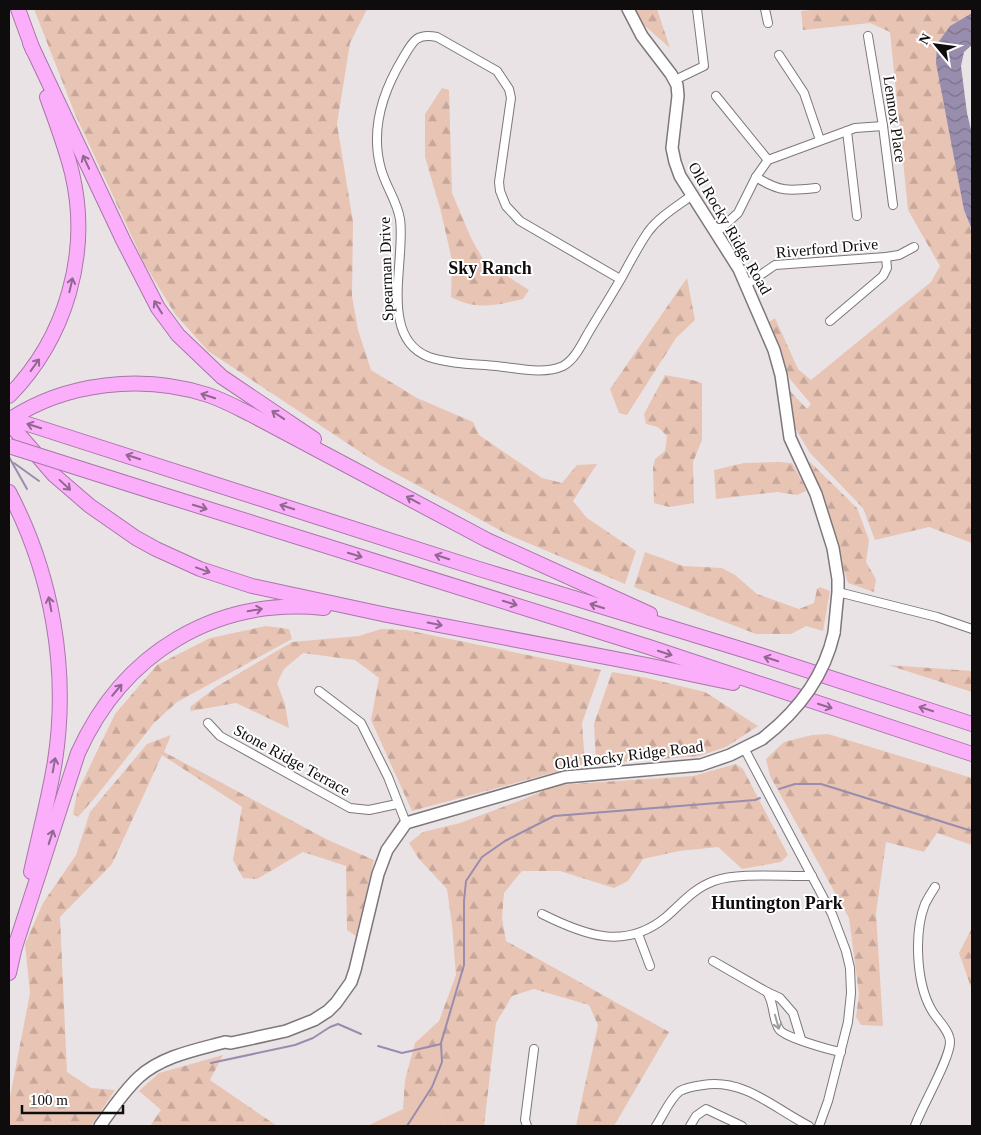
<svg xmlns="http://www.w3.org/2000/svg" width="981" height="1135" viewBox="0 0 981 1135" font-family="'Times New Roman',serif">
<defs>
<pattern id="forest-firs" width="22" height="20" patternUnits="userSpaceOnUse" patternTransform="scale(1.25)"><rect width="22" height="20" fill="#e8c4b4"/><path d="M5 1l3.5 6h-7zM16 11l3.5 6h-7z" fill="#c6a79a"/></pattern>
<pattern id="water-waves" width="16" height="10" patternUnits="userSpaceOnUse" patternTransform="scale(1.25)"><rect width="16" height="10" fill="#988dad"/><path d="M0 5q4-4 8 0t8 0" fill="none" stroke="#7a728b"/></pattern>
</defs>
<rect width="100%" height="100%" fill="#eae3e6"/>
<polygon fill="#e8c4b4" points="433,1095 445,1126 367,1126"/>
<g fill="url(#forest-firs)">
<polygon points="34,9 367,9 350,43 337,124 353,222 352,296 358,330 371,370 417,398 473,422 479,435 542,478 562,483 577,465 597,464 573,501 587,518 636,551 625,584 507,534 380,465 208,351 175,314 144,263 75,114"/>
<polygon points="635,9 657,9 670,48 644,25"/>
<polygon points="823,9 972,9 972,13 950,26 964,210 972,230 972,543 929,527 875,540 863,508 810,453 795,428 789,390 807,409 811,404 790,379 769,322 775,318 798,369 811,380 931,282 940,266 908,210 890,32 870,23 803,30 801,11"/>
<path d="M 442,88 L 449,90 L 452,193 L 471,238 L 484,261 L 529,290 L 523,299 C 496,305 477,311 451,297 L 452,260 L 440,208 L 425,157 L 425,114 Z"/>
<polygon points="687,278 695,320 676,338 627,415 619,413 610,389"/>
<polygon points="665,375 692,380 702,383 702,440 693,462 694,503 669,507 654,503 653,468 655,459 665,451 667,436 658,427 646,424 644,414"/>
<polygon points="809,461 857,508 869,540 866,562 876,579 874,592 848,583"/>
<polygon points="778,462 792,463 805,487 806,491 797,495 777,492 716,499 714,470 744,463"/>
<polygon points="645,552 683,566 722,568 735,575 757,594 799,609 814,603 817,589 820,587 830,591 823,631 806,626 791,634 756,634 634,587"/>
<polygon points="266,626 289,629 292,639 177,702 154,723 98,794 78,817 73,814 77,793 115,714 157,665 210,638"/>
<polygon points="381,629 406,630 601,670 582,723 585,764 412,811 371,720 379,678 355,660 303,653 284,669 277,683 285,704 289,728 236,703 191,711 190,707 216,687 292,642 359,636"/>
<polygon points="888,665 972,671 972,692"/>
<polygon points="612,672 647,678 705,692 758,726 726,747 699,756 596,764 594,724"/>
<polygon points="828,734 972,778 972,845 937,833 924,852 886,842 876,913 883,1026 861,1025 856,1017 859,994 849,918 770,776 766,759 784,742 812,735"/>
<polygon points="171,735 164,752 328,840 374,860 356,936 347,930 346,866 303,852 257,879 243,878 233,860 242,807 162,755 112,864 60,917 67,1072 91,1088 115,1090 91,1126 9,1126 9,1102 30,993 25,944 43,903 76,855 90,812 147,744"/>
<polygon points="736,764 743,769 788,855 781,862 742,869 718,847 679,851 643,859 628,881 614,888 560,871 522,871 504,893 502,918 506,941 669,1032 614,1126 576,1126 598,1025 589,1005 534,989 512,996 496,1023 484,1126 445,1126 433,1096 403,1109 405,1080 415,1043 439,1021 456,975 452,925 447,889 419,859 409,843 423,832 460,823 519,801 557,785 693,776"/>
<polygon points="972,928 972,990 959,953"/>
<polygon points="223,1055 210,1080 277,1126 150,1126 161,1110 139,1091 159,1073"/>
</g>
<polygon fill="url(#water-waves)" points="972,13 972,45 964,52 961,66 967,113 972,134 972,230 964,210 936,63 937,44 950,26"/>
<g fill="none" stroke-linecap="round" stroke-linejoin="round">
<g stroke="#988dad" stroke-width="2">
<polyline points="9,457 27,489"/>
<polyline points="14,463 39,481"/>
<polyline points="779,789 795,784 821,784 972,831"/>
<polyline points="378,1046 402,1053 441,1044"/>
<polyline points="211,1063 295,1045 313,1038 330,1027 338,1024 361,1034"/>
<polyline points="407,1126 432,1087 442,1062 441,1043 464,965 464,901 466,881 482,857 505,841 554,816 755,800 760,798"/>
</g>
<g stroke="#7e777a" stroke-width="10">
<g id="street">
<polyline points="765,9 768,23"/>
<polyline points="868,36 883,126 893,205"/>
<polyline points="779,55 804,93 820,140"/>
<polyline points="675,80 704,66 697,9"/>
<polyline points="716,96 768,160"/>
<polyline points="847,131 857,216"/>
<path d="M 756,177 C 779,192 789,191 816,188"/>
<polyline points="717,232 738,213 756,177 768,160 855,128 883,126"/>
<path d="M 620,279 L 520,221 L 506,206 L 500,191 L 499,182 L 511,98 L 509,89 L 497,71 L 437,37 C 416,33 413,41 403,58 C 383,91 370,130 381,169 C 386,187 397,201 400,219 C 406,260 378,338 429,357 C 450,364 474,364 496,366 C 517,368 544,375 563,366 C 576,359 583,341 590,330 C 601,311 613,293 623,275 C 631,260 639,245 648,232 C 659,217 676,207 691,196"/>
<polyline points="746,285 775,265 886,257 899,255 914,247"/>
<polyline points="830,321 883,276 887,268 886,257"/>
<polyline points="838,592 937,617 972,629"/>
<polyline points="319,691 361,723 388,777 406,823"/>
<polyline points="208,723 220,736 350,808 369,810 397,804"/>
<polyline points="744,748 832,914 846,951 850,968 851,993 848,1022 828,1101 819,1126"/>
<path d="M 542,914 C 584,935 625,951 666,917 C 681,904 694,888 714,881 C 739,872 785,877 812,876"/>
<polyline points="638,934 650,966"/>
<polyline points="713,961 767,992 780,998 793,1013 801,1039"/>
<path d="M 767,992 C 775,1005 772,1018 779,1029 C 783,1037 830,1050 841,1052"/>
<polyline points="527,1126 525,1120 534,1049"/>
<path d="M 656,1126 C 663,1116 670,1098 680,1091 C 687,1087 696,1086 703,1085 C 744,1078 775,1109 809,1126"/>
<polyline points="690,1126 696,1116 706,1109 742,1126"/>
<path d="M 915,1126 C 922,1106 950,1059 950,1042 C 950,1030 936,1019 931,1009 C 916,982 914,932 925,904 C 928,898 931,893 935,887"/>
</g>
</g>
<g stroke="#7e777a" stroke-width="14">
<g id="secondary">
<polyline points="628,9 642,36 671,74 677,85 678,96 672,148 675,162 680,176 739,269 774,350 781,375 790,438 816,494 833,548 838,579 838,592 834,633"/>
<path d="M 100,1126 C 112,1109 123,1092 139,1077 C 162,1056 196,1050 225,1042 L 231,1043 L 286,1031 L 314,1020 L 328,1011 L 336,1003 L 351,982 L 355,970 L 378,874 L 387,850 L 406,823 L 565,777 L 701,765 L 730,755 L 762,739"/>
</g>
</g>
<g stroke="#a876a8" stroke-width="16">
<g id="highway">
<polyline points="18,9 33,50"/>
<polyline points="30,43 123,240 158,308 178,335 222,377 314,439"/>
<path d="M 9,396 C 66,338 91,253 72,173 C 66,148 56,122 47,97"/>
<polyline points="9,418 479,569 760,655 972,724"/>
<path d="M 9,420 C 66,382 143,374 208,395 C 223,400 236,407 250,414 L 487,540 L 650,614"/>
<polyline points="9,423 54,475 90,506 136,538 156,549 200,569 252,586 387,615 647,665 733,683"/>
<path d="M 9,492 C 52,574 69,669 55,761 C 49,798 39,835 31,872"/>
<polyline points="154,492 649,647 972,754"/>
<path d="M 14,950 L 78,753 C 123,653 215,597 324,608"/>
<polyline points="9,973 16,942"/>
</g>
</g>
<use href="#street" stroke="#fff" stroke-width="8"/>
<use href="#secondary" stroke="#fff" stroke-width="11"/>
<use href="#highway" stroke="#fbaffb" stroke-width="14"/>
<g stroke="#7e777a" stroke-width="14" stroke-linecap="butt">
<path id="secondary-bridge" d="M 762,739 C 797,712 824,677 834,633"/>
</g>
<g stroke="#a876a8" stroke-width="16" stroke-linecap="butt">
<polyline id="highway-bridge" points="9,446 154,492"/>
</g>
<use href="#secondary-bridge" stroke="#fff" stroke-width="11"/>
<use href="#highway-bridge" stroke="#fbaffb" stroke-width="14"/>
</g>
<defs><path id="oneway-shaft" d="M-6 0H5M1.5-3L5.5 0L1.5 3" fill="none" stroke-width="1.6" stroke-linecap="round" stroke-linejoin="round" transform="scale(1.25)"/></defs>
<g stroke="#916690">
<use href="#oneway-shaft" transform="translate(86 162) rotate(-115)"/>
<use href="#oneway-shaft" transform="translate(71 285) rotate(-77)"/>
<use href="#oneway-shaft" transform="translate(158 307) rotate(-122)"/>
<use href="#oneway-shaft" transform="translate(35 365) rotate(-54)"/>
<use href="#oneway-shaft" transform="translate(208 396) rotate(-162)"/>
<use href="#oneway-shaft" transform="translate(278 415) rotate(-146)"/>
<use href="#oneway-shaft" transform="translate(34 426) rotate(-162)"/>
<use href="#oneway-shaft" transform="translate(133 457) rotate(-162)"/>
<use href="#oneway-shaft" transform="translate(65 485) rotate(43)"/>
<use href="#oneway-shaft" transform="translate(413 500) rotate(-152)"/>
<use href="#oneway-shaft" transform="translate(200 507) rotate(17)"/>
<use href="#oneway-shaft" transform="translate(287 507) rotate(-162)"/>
<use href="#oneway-shaft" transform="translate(355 555) rotate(17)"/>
<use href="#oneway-shaft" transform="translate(442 557) rotate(-162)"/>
<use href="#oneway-shaft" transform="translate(203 570) rotate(20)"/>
<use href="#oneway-shaft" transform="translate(510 603) rotate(17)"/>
<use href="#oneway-shaft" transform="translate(50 604) rotate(-101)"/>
<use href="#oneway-shaft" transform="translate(597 606) rotate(-163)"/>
<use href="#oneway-shaft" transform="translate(255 610) rotate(-10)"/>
<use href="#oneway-shaft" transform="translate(435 624) rotate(11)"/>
<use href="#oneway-shaft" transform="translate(665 653) rotate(18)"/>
<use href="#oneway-shaft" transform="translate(771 659) rotate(-162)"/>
<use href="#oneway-shaft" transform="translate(117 690) rotate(-50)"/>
<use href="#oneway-shaft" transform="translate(825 706) rotate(18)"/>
<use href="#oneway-shaft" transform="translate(926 709) rotate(-162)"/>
<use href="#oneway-shaft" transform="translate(54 765) rotate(-80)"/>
<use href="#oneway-shaft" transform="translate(51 837) rotate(-72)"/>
</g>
<use stroke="#9f9e9e" href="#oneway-shaft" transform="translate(777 1022) rotate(74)"/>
<g text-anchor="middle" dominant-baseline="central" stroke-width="4" stroke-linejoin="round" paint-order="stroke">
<g font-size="16" fill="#0f0c0d" stroke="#fff">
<text transform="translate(895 119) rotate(82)">Lennox Place</text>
<text transform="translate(730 228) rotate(60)">Old Rocky Ridge Road</text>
<text transform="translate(827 248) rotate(-5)">Riverford Drive</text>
<text transform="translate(386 269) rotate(-92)">Spearman Drive</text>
<text transform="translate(629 755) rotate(-7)">Old Rocky Ridge Road</text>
<text transform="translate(292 760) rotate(29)">Stone Ridge Terrace</text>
</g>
<g font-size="18" font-weight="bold" fill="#0f0c0d" stroke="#fff">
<text x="490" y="268">Sky Ranch</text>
<text x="777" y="903">Huntington Park</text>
</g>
</g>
<rect width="981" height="1135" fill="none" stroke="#0f0c0d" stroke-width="20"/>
<g transform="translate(936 45) rotate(299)" stroke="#ffffff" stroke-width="4" paint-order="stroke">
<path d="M0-4L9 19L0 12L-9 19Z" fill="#0f0c0d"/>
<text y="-8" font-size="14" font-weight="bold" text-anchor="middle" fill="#0f0c0d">N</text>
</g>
<path d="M22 1105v8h101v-8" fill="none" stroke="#0f0c0d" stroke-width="2.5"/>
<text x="30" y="1105" font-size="15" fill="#0f0c0d" stroke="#ffffff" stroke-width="4" paint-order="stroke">100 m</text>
</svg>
